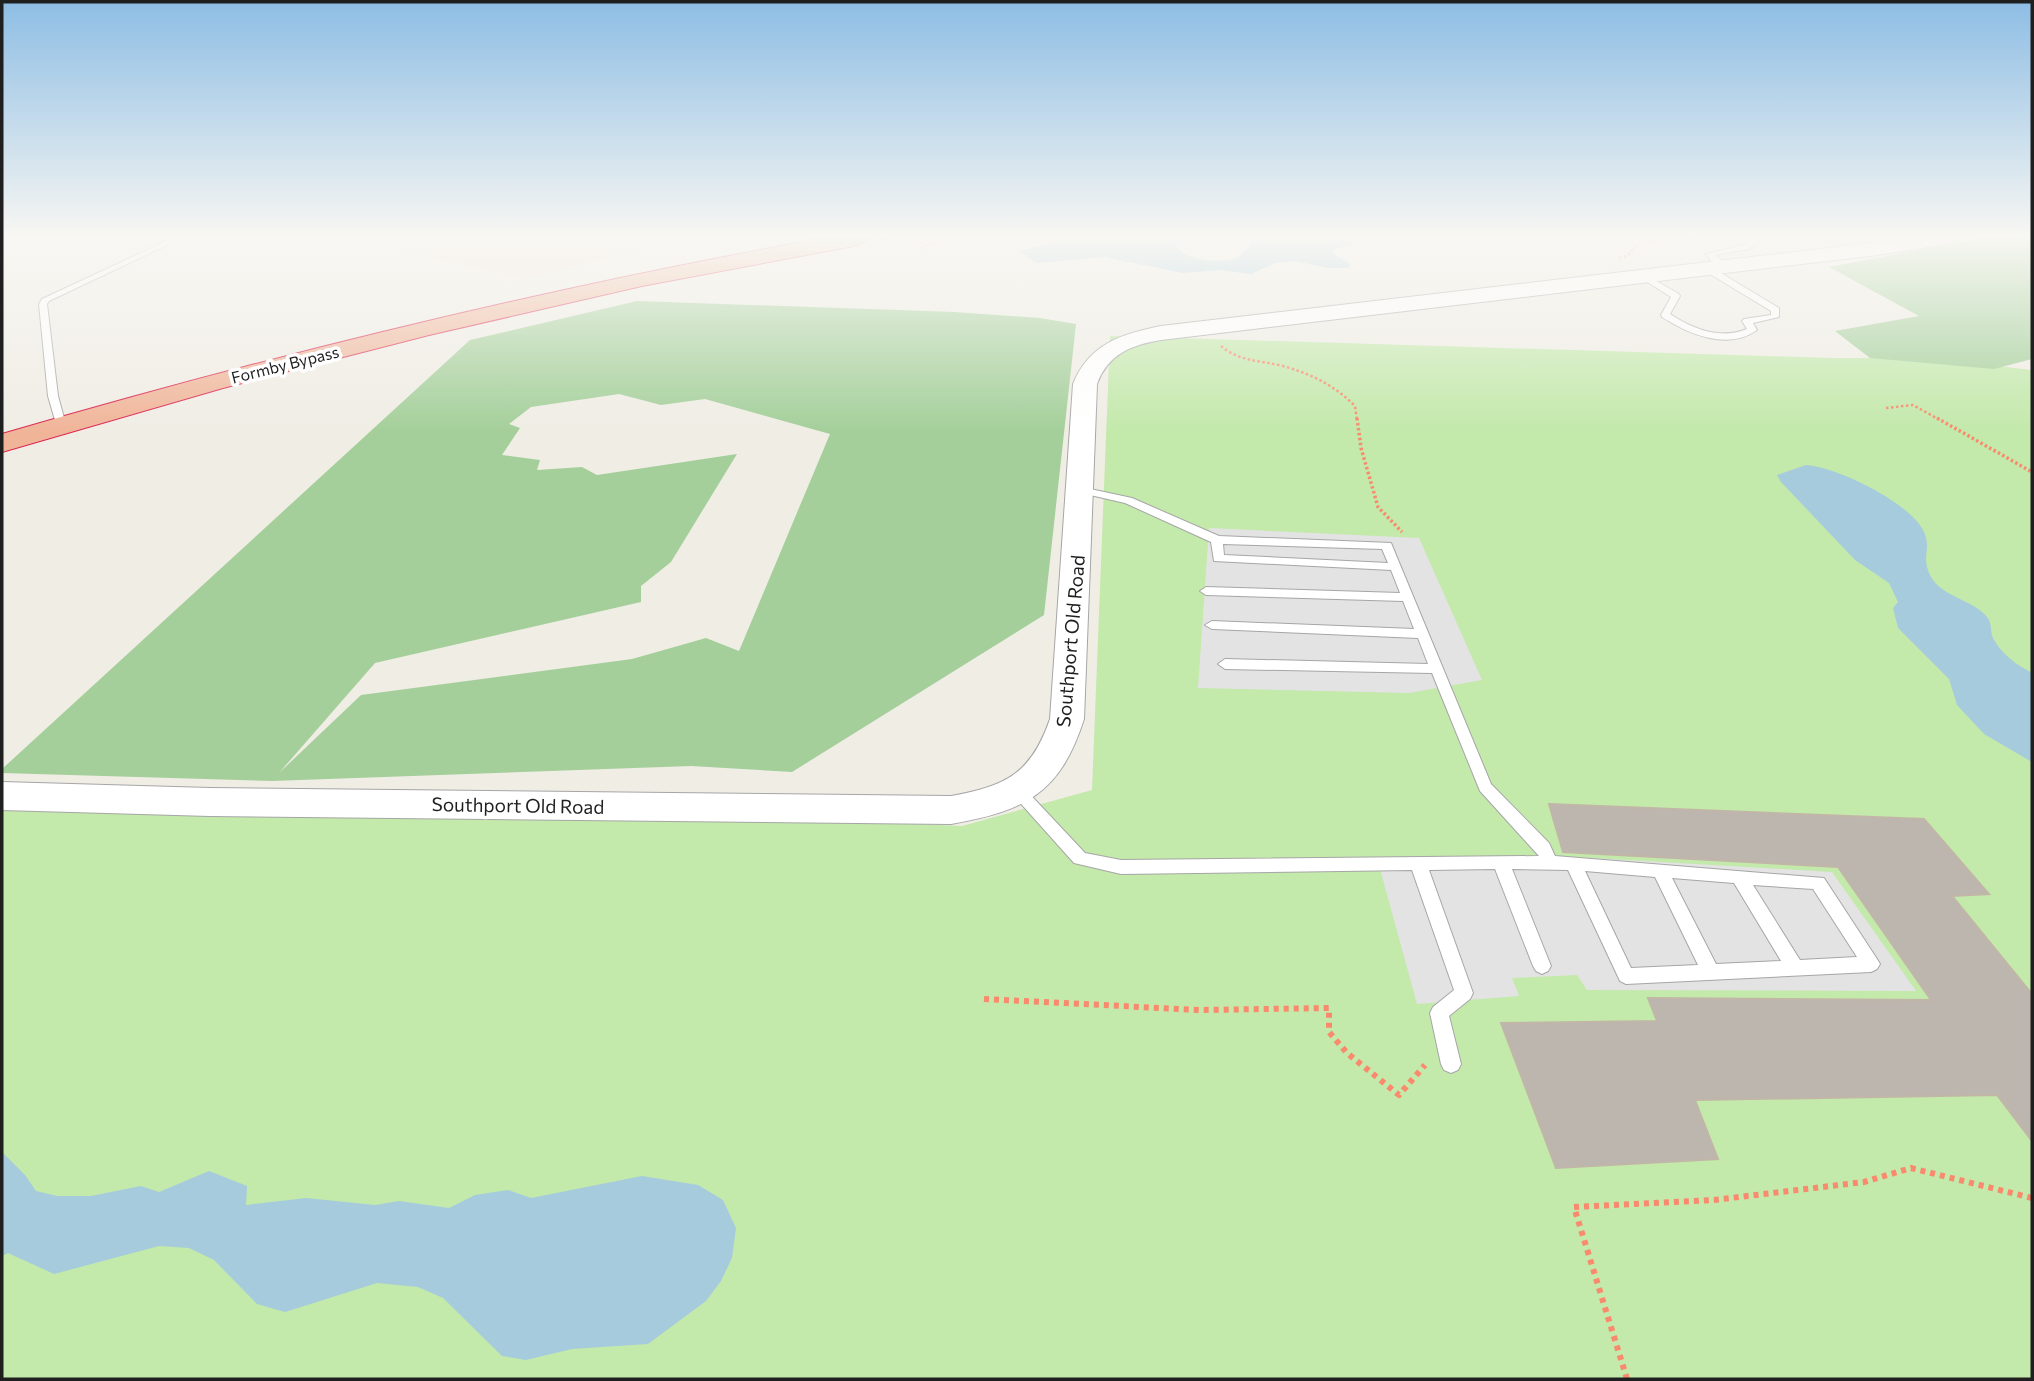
<svg xmlns="http://www.w3.org/2000/svg" width="2034" height="1381" viewBox="0 0 2034 1381" font-family="Commissioner,sans-serif">
<rect width="100%" height="100%" fill="#f0ede5"/>
<polygon fill="#f1e2d8" points="349,238 685,238 525,279"/>
<polygon fill="#c3e9ab" points="1110,336 1833,358 1930,358 2032,370 2032,1379 2,1379 2,785 962,826 1092,790"/>
<g fill="#a4cf9a" fill-rule="evenodd">
<polygon points="1983,238 2032,239 2032,359 1994,369 1870,358 1835,331 1919,316 1829,267"/>
<path d="M 637,301 L 954,312 L 1040,318 L 1076,324 L 1044,615 L 792,772 L 691,766 L 272,781 L 2,773 L 2,769 L 470,340 ZM 619,394 L 661,405 L 705,399 L 830,434 L 739,651 L 706,638 L 632,659 L 361,695 L 279,773 L 375,663 L 641,602 L 641,586 L 671,562 L 737,454 L 597,475 L 582,467 L 537,470 L 540,460 L 502,455 L 520,428 L 509,424 L 531,407 Z"/>
</g>
<g fill="#e3e3e3">
<polygon points="1757,238 1863,238 1876,243 1787,250"/>
<polygon points="1209,528 1419,538 1482,680 1409,693 1198,688"/>
<polygon points="1559,856 1832,872 1916,991 1587,990 1577,975 1512,978 1519,996 1417,1004 1377,858"/>
</g>
<g fill="#a6cbdd">
<path d="M 1073,238 L 1183,238 L 1176,246 C 1185,262 1219,262 1236,259 C 1241,253 1248,249 1252,243 L 1246,238 L 1391,238 L 1358,241 L 1334,250 L 1333,254 L 1351,264 L 1348,268 L 1329,268 L 1295,261 L 1275,263 L 1251,274 L 1219,270 L 1183,273 L 1104,257 L 1037,263 L 1019,251 Z"/>
<path d="M 1806,465 C 1837,467 1911,503 1924,532 C 1932,550 1920,556 1931,577 C 1942,597 1974,600 1987,617 C 1992,623 1990,631 1993,638 C 2001,654 2017,665 2032,673 L 2032,762 L 1984,734 L 1957,705 L 1949,679 L 1898,628 L 1893,608 L 1898,602 L 1889,583 L 1855,560 L 1781,482 L 1777,475 Z"/>
<polygon points="2,1152 25,1175 36,1191 57,1196 91,1196 141,1186 159,1192 209,1171 247,1186 246,1205 306,1198 375,1205 399,1201 449,1208 475,1195 508,1190 531,1198 642,1176 698,1185 723,1200 736,1228 732,1258 721,1281 706,1301 648,1344 572,1349 526,1360 502,1356 443,1298 418,1287 377,1283 285,1312 257,1304 214,1260 189,1248 159,1246 54,1274 8,1253 2,1256"/>
</g>
<polygon fill="#bcb6ae" stroke="#c1b6a7" stroke-width="2" points="1549,804 1924,819 1989,894 1952,896 2032,994 2032,1141 1997,1095 1695,1100 1718,1159 1556,1168 1501,1023 1657,1021 1648,998 1931,1000 1838,867 1563,852"/>
<g fill="none" stroke-linecap="round" stroke-linejoin="round">
<g stroke="#a6a6a6" stroke-width="2">
<g id="service">
<polygon points="173,238 182,238 49,301 47,304 58,396 66,425 65,427 57,427 48,396 39,304 42,299"/>
<path d="M 1754,238 L 1761,239 L 1749,249 L 1715,255 L 1728,265 L 1728,269 C 1719,270 1710,261 1706,254 L 1743,245 Z"/>
<path d="M 1705,267 L 1711,267 L 1779,308 L 1779,317 L 1753,323 L 1757,330 C 1728,351 1688,334 1662,317 L 1661,315 L 1671,297 L 1639,277 L 1646,275 L 1679,294 L 1680,296 L 1670,314 C 1693,329 1720,340 1747,329 L 1742,321 L 1744,319 L 1771,315 L 1771,311 L 1705,271 Z"/>
<path d="M 1081,487 L 1132,498 L 1219,536 L 1391,543 L 1491,784 L 1549,843 L 1555,856 L 1824,878 L 1877,959 L 1880,964 L 1877,969 L 1871,972 L 1626,984 L 1620,981 L 1568,870 L 1512,869 L 1551,966 L 1548,971 L 1542,974 L 1536,971 L 1533,966 L 1495,869 L 1429,870 L 1473,993 L 1470,999 L 1449,1016 L 1461,1064 L 1458,1070 L 1451,1073 L 1444,1070 L 1441,1064 L 1430,1013 L 1433,1007 L 1454,990 L 1412,870 L 1121,874 L 1074,863 L 1014,796 L 1011,792 L 1014,788 L 1024,788 L 1085,853 L 1121,860 L 1539,856 L 1480,791 L 1432,673 L 1225,669 L 1218,664 L 1225,659 L 1428,664 L 1418,638 L 1212,629 L 1205,625 L 1212,621 L 1414,629 L 1403,601 L 1206,595 L 1200,591 L 1206,587 L 1400,593 L 1391,570 L 1214,561 L 1211,542 L 1125,503 L 1077,492 L 1075,490 ZM 1223,544 L 1382,549 L 1388,563 L 1224,555 ZM 1585,871 L 1655,877 L 1698,965 L 1631,968 ZM 1672,878 L 1734,883 L 1781,961 L 1716,964 ZM 1753,885 L 1813,889 L 1857,957 L 1800,960 Z"/>
</g>
</g>
<g stroke="#a6a6a6" stroke-width="2">
<path id="tertiary" d="M 1914,238 L 1955,238 L 1946,244 L 1878,255 L 1161,340 C 1131,345 1108,354 1097,384 L 1084,719 C 1060,794 1025,811 951,824 L 210,816 L 2,810 L 2,782 L 210,788 L 951,796 C 1006,786 1031,774 1050,719 L 1073,384 C 1089,344 1121,334 1161,326 Z"/>
</g>
<g stroke="#da2650" stroke-width="2">
<path id="trunk" d="M 825,238 L 870,238 L 859,245 L 642,286 L 429,335 L 223,388 L 2,452 L 2,434 C 273,355 547,288 825,238 Z"/>
</g>
<g stroke="#f98a6d" stroke-width="2.5" stroke-dasharray="2.5 2.5" stroke-linecap="butt">
<polyline points="880,240 894,238"/>
<polyline points="921,248 949,238"/>
<polyline points="1619,258 1627,256 1639,243 1700,238"/>
<path d="M 1221,346 C 1240,362 1259,360 1283,366 C 1311,374 1334,385 1355,406 L 1357,420"/>
<polyline points="1886,408 1913,405 1940,420"/>
</g>
<g stroke="#f98a6d" stroke-width="3.5" stroke-dasharray="2.5 2.5" stroke-linecap="butt">
<polyline points="1357,418 1361,448 1378,507 1402,532"/>
<polyline points="1937,418 2032,472"/>
</g>
<g stroke="#f98a6d" stroke-width="6" stroke-dasharray="5 5" stroke-linecap="butt">
<polyline points="984,999 1200,1010 1329,1008 1329,1032 1347,1053 1399,1095 1425,1065"/>
<polyline points="1627,1379 1574,1207 1714,1200 1864,1182 1911,1168 2032,1198"/>
</g>
<use href="#service" fill="#fff" fill-rule="evenodd"/>
<use href="#tertiary" fill="#fff" fill-rule="evenodd"/>
<use href="#trunk" fill="#f0b599" fill-rule="evenodd"/>
</g>
<linearGradient id="sky" x2="0" y2="1"><stop stop-color="#8dbde4"/><stop offset="0.55" stop-color="#f8f7f3"/><stop offset="1" stop-color="#f8f7f3" stop-opacity="0"/></linearGradient>
<rect width="2034" height="431" fill="url(#sky)"/>
<g text-anchor="middle" dominant-baseline="central" stroke-width="7" stroke-linejoin="round" paint-order="stroke">
<g font-size="16" fill="#1f1f1f" stroke="#fff">
<text transform="translate(285 364) rotate(-14)">Formby Bypass</text>
</g>
<g font-size="19" fill="#1f1f1f" stroke="#fff">
<text transform="translate(1070 641) rotate(-85)">Southport Old Road</text>
<text transform="translate(518 805) rotate(1)">Southport Old Road</text>
</g>
</g>
<rect width="2034" height="1381" fill="none" stroke="#1f1f1f" stroke-width="7"/>
</svg>
